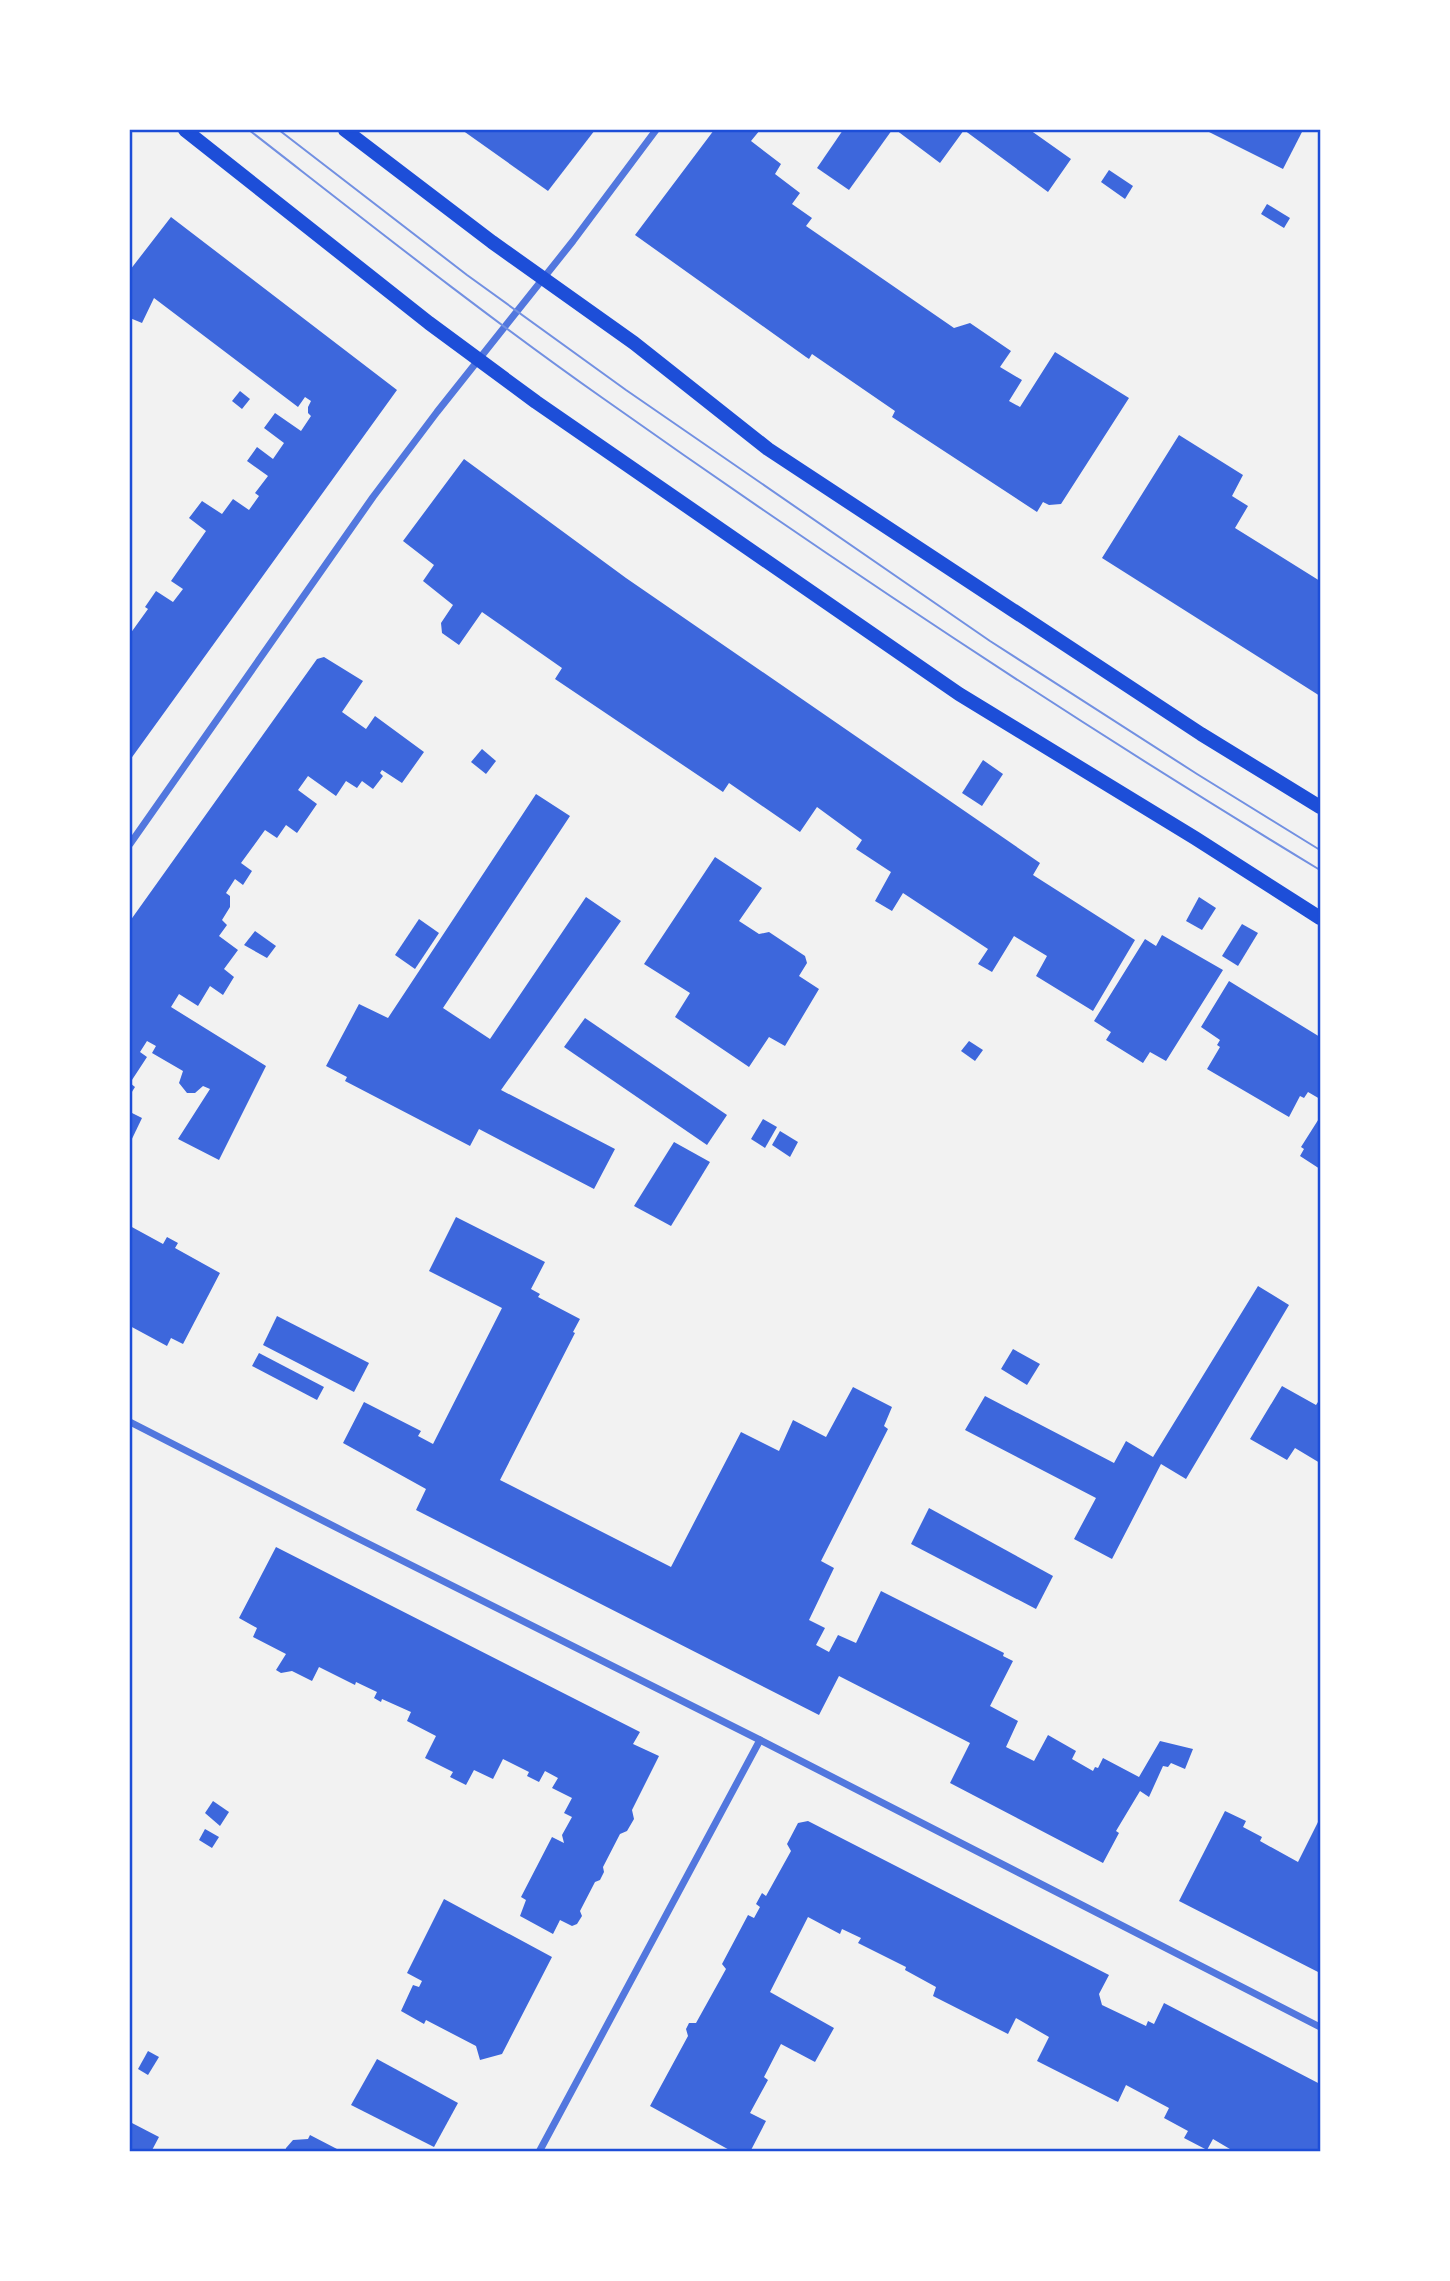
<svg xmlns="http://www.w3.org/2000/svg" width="1450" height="2281" viewBox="0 0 1450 2281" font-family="Commissioner,sans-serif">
<rect width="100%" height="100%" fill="#f2f2f2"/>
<g fill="#3d67dc">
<polygon points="462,130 595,130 548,191"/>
<polygon points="714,130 760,130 751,141 781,164 775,174 800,193 792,204 812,218 806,226 954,328 970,323 1011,351 1000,367 1022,380 1009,401 1020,407 1055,352 1129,398 1061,504 1049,505 1043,502 1037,512 892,417 895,411 812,354 809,359 806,357 635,235"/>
<polygon points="843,130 892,130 849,190 817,168"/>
<polygon points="896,130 1030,130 1071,159 1048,192 964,130 940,163"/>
<polygon points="1205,130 1303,130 1283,169"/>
<polygon points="1109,170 1133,186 1125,199 1101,182"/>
<polygon points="1267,204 1290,218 1284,228 1261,214"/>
<polygon points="171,217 397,390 130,760 130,634 148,609 145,607 156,591 173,602 183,589 171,581 206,531 189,518 202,501 222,514 233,499 249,510 259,496 255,493 268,476 247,461 257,447 273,459 284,443 264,428 275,413 301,431 311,416 308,413 308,407 311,401 305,397 298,407 154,298 142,323 130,318 130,270"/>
<polygon points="240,391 250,399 242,409 232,401"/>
<polygon points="1179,435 1243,475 1232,496 1248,506 1235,528 1320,581 1320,696 1102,558"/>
<polygon points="464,459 626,578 1040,863 1033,875 1135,940 1093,1011 1036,976 1047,956 1014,936 992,972 978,964 988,949 903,893 892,911 875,901 891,872 856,849 862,840 817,807 800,832 729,783 723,792 555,679 562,668 482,612 459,645 442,633 441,623 453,605 423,581 434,565 403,541"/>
<polygon points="324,657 363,681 342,712 366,729 375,716 424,752 402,783 382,770 380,773 383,776 373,789 362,781 357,788 346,781 336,796 308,776 298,790 317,804 297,833 286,825 277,838 265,830 241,863 252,871 243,885 235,879 226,893 230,896 230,907 222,920 227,925 219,936 238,950 224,969 234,977 223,995 210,986 198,1006 179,994 171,1007 266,1066 219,1160 178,1139 210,1089 203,1086 195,1093 187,1093 179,1083 183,1071 152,1053 156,1046 147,1041 140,1052 147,1057 130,1083 135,1087 130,1095 130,921 317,659"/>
<polygon points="482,749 496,761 486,774 471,762"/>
<polygon points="983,760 1003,774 982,806 962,793"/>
<polygon points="536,794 570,816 443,1008 490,1039 586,897 621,921 501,1090 615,1149 594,1189 479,1129 470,1146 345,1081 347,1077 326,1066 359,1004 388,1018"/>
<polygon points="715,857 762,888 739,921 759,934 769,932 805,956 807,963 799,976 819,989 785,1046 769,1037 749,1067 675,1017 690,993 644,964"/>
<polygon points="1199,897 1216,908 1202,930 1186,921"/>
<polygon points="419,919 439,933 415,969 395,955"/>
<polygon points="1242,924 1258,933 1238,966 1222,956"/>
<polygon points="255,931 276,946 267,958 244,945"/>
<polygon points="1162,935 1223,970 1166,1061 1150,1052 1143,1063 1106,1040 1111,1032 1094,1021 1145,939 1156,946"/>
<polygon points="1229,981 1320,1037 1320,1099 1308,1092 1304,1098 1300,1096 1289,1117 1207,1069 1220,1047 1217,1045 1220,1040 1201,1027"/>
<polygon points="585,1018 727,1115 707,1145 564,1047"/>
<polygon points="969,1041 983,1050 975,1061 961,1051"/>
<polygon points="130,1112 142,1118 130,1143"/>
<polygon points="1320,1117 1320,1169 1300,1156 1304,1149 1301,1147"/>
<polygon points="763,1119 777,1127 765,1148 751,1139"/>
<polygon points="780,1131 798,1142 790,1157 772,1145"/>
<polygon points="674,1142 710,1162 671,1226 634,1206"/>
<polygon points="456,1217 545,1262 531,1289 540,1294 538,1297 580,1319 573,1332 575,1333 500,1480 671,1567 741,1432 779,1451 793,1420 826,1437 853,1387 892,1407 884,1426 888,1429 821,1561 834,1568 809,1620 825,1628 816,1645 829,1652 838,1635 856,1643 881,1591 1004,1653 1003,1656 1013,1661 990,1706 1018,1721 1006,1747 1034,1761 1048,1735 1076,1751 1072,1759 1093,1771 1095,1767 1098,1768 1103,1758 1139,1777 1160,1741 1193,1749 1185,1769 1171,1763 1168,1767 1163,1766 1149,1797 1140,1791 1116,1831 1119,1833 1103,1863 950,1783 970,1743 839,1676 819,1715 416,1510 426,1489 343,1443 364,1402 421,1431 418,1436 433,1444 502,1308 429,1271"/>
<polygon points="130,1226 163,1244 167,1237 178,1243 175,1248 220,1273 183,1344 171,1338 167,1346 130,1326"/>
<polygon points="1258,1286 1289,1305 1186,1479 1161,1464 1112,1559 1074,1539 1096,1498 965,1430 985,1396 1114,1463 1126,1441 1153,1457"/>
<polygon points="277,1316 369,1363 354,1392 263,1345"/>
<polygon points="1013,1349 1040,1364 1027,1385 1001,1369"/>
<polygon points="259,1353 324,1387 317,1400 252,1366"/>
<polygon points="1282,1386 1316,1405 1318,1402 1320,1403 1320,1463 1295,1448 1287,1460 1250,1439"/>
<polygon points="929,1508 1053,1576 1036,1609 911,1544"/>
<polygon points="276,1547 640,1732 633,1744 659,1756 632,1810 634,1819 627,1831 620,1834 603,1867 604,1872 600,1880 595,1882 580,1911 582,1916 577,1924 572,1926 560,1920 553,1934 520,1916 526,1900 521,1897 552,1837 564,1843 562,1835 572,1817 564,1813 572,1798 552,1788 558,1778 545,1771 539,1782 527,1776 529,1772 503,1759 493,1779 474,1770 466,1785 450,1777 453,1772 425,1758 436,1736 407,1721 411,1712 382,1699 381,1702 374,1698 377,1692 356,1682 355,1685 319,1667 312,1681 292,1671 281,1673 276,1670 286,1654 253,1637 257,1628 239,1618"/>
<polygon points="213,1801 229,1812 220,1826 205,1813"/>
<polygon points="1225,1811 1246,1821 1243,1827 1262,1837 1260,1841 1298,1862 1320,1818 1320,1973 1179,1901"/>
<polygon points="808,1821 1109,1975 1099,1994 1102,2005 1146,2026 1148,2021 1154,2024 1164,2003 1320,2084 1320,2152 1235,2152 1213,2139 1207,2150 1184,2138 1188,2131 1164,2118 1169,2108 1126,2085 1118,2102 1037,2061 1049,2037 1016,2018 1008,2034 933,1996 936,1987 905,1970 906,1967 858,1943 861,1938 842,1929 840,1934 808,1917 770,1992 834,2028 815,2062 781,2044 764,2077 768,2080 750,2113 766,2121 750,2152 733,2152 650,2106 688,2036 686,2029 689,2023 696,2023 726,1969 722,1964 748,1915 754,1918 760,1907 756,1904 762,1893 766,1896 791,1851 787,1844 798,1823"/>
<polygon points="205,1829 219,1837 212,1848 199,1840"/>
<polygon points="444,1899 552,1957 502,2054 480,2060 476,2046 426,2020 424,2024 401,2011 413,1985 419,1987 422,1981 407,1973"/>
<polygon points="148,2051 159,2057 148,2075 138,2069"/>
<polygon points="377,2059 458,2103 434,2147 351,2105"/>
<polygon points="130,2122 159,2137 151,2152 130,2152"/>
<polygon points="310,2135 337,2149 335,2152 285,2152 286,2148 293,2140 308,2139"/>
</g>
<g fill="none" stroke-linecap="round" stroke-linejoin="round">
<g stroke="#5277de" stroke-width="7">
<polyline points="130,844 373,497 437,412 573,241 656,130"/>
<polyline points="130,1422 353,1536 760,1740 1320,2027"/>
<polyline points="539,2152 760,1740"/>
</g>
<g stroke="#1d4ed8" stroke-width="14">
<polyline points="185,130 429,323 536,402 959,694 1195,838 1320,918"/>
<polyline points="345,130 492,242 634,343 768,449 1201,734 1320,807"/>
</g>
<g stroke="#7290e2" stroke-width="2">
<path d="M 249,130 C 366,221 483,314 604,399 C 837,564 1076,722 1320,870"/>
<polyline points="279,130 467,275 626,390 990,641 1197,774 1320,850"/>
</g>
</g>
<rect width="1450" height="2281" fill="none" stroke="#ffffff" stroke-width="262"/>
<rect x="131" y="131" width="1188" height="2019" fill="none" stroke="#1d4ed8" stroke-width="2.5"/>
</svg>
